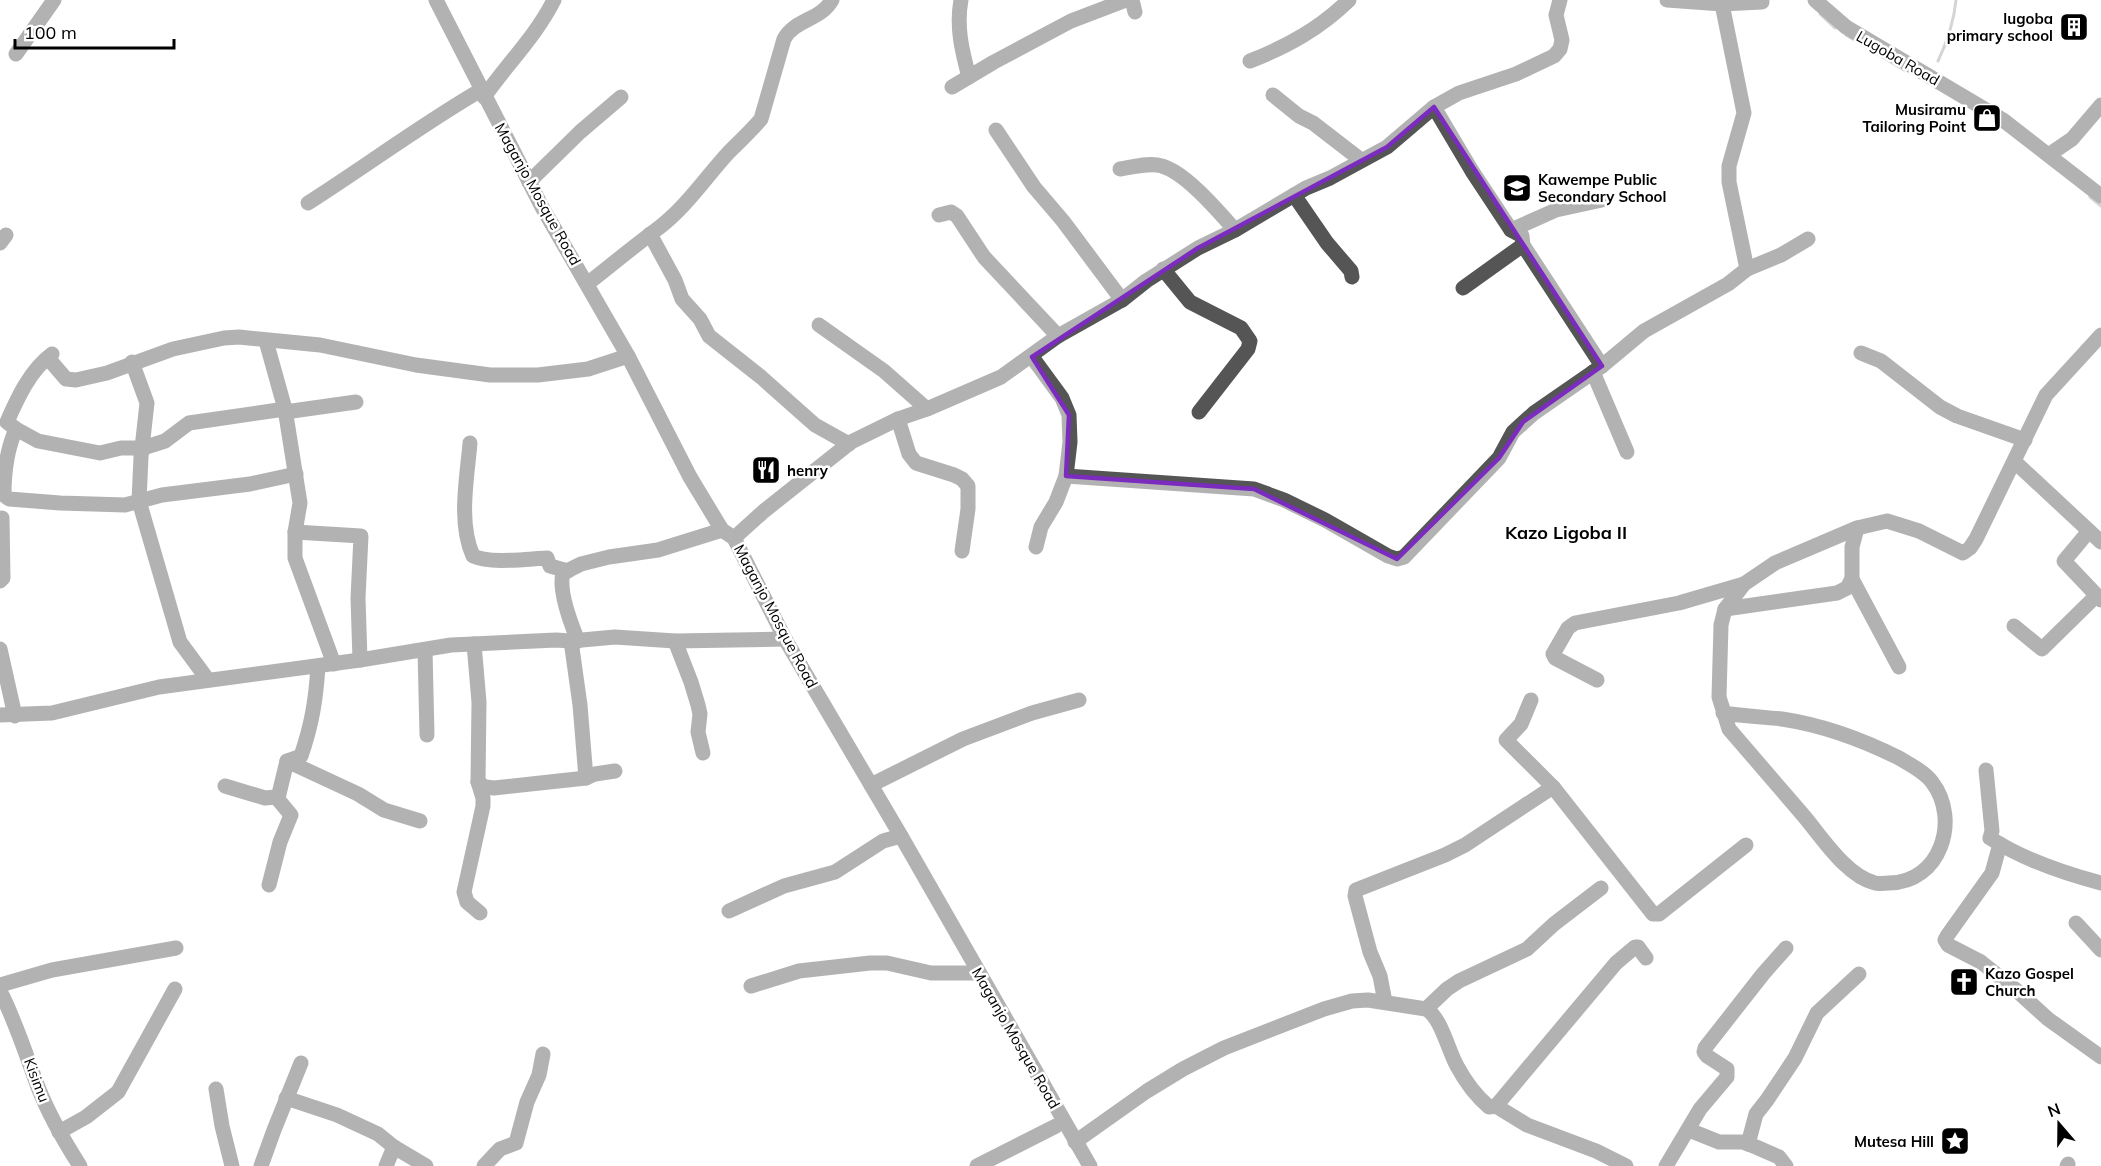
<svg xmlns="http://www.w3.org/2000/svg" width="2101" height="1166" viewBox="0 0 2101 1166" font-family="Mulish,sans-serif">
<rect width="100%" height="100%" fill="#fff"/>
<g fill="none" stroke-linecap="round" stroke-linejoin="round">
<g stroke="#a3a3a3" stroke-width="3">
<polyline points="1820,14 1835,28"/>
<polyline points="1846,35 1904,70"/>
<path d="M 1938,61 C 1947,42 1954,21 1956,0"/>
<polyline points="2090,197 2101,206"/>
</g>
<g stroke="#555" stroke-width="15">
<polyline points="436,0 542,207 628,356 690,477 722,530 734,538 785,639 901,836 1090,1166"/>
<path d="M 961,0 C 956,27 962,51 969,77"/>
<polyline points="1132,0 1135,12"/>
<polyline points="1667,0 1722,4 1762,2"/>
<polyline points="1815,0 1846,27 2003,120 2101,196"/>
<polyline points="16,54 54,0"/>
<path d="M 1250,61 C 1288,46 1319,29 1349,0"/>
<polyline points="952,87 994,62 1071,21 1126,0"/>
<polyline points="1273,95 1299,116 1313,123 1361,160"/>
<path d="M 484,97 C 507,64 536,36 554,0"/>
<polyline points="1434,107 1472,171 1511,230 1522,236 1523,245 1602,366"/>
<polyline points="996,130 1034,187 1063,221 1122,300"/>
<polyline points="2050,154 2072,139 2101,105"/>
<path d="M 1120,169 C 1133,167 1150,162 1162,166 C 1186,173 1218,211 1235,230"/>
<polyline points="529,182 580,132 621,97"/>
<polyline points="1294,195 1327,243 1351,271 1352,277"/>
<path d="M 308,203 C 366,166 421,125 481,90"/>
<polyline points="939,215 951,212 957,216 984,257 1058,336"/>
<polyline points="1511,230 1556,210 1602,200"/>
<polyline points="650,234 675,280 682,299 700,319 709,336 761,377 815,425 849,444"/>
<polyline points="0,243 6,235"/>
<polyline points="1163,269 1190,302 1241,328 1250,341 1248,349 1199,412"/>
<polyline points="1747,269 1781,255 1808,239"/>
<path d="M 587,284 C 610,266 633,247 656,230 C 685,209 705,178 729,152 C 740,141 751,131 761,119 L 784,39 C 795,19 821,20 832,0"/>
<polyline points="1463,288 1523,245"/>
<polyline points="819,325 884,371 927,409"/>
<polyline points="266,341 285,409 300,503 295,532 295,558 334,664"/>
<polyline points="1861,353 1881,361 1940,407 1957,416 2025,440"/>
<path d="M 52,354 C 30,370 17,399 7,422 L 16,429 C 7,449 4,473 4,495 L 9,499 L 60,503 L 125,505 L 162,495 L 250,484 L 296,474"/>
<polyline points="1032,357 1062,398 1069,415 1070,442 1066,476 1056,502 1041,527 1036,547"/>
<polyline points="48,358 66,379 76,380 107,373 173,349 224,338 239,337 320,345 416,365 490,375 538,375 588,369 628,356"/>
<polyline points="132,362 147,403 141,457 139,501 180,642 208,680"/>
<polyline points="1593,372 1627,452"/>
<polyline points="285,412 356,402"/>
<polyline points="898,419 909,454 916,463 954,475 962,479 968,486 968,509 962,551"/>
<polyline points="16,429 38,441 100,453 121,448 143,448 165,441 189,423 285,409"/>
<path d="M 470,443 C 467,479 458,522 473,556 C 491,564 526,559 547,558 L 550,566 L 568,571"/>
<polyline points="2015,462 2101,542"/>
<polyline points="1066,476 1254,489 1284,500 1325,520 1388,556 1397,559 1404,557 1499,458 1513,432 1534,413 1602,366 1644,331 1728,284 1747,269 1729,182 1729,166 1744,113 1722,4"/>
<polyline points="1857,528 1852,547 1852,579 1899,667"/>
<polyline points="2089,531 2064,561 2101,600"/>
<polyline points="295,532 361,536 358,598 360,660"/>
<polyline points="734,538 764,511 851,442 898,419 927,409 1001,377 1058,336 1122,300 1146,281 1198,248 1235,230 1306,188 1330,178 1387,147 1434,107 1459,93 1516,74 1554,56 1560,49 1562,40 1556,15 1560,0"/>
<polyline points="0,581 3,578 2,518"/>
<polyline points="1725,609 1837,593 1847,588 1852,579"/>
<polyline points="2014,626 2042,649 2096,596"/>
<polyline points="571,641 580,705 586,778 595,774 615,771"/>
<path d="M 578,641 C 571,624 558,591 563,573 L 581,564 L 609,557 L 658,550 L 722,530"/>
<polyline points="675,641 691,682 698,705 700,714 698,732 703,753"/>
<polyline points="474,644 479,702 478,782 483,798 483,806 464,892 467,902 480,913"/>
<polyline points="0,649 15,716"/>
<polyline points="425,650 427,735"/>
<polyline points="1597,680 1555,658 1553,654 1568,628 1575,623 1679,603 1744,584"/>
<polyline points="1531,700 1521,724 1506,740 1553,787 1653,914 1659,914 1746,845"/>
<path d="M 1723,713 C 1743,716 1763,717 1782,719 C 1822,725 1863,740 1899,758 C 1909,764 1925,772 1932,782 C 1961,820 1940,883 1889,883 C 1885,883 1879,884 1875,883 C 1846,876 1821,836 1803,815 C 1778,786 1753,757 1729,729 L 1719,697 L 1721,625 L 1725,609 L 1744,584 L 1775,563 L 1857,528 L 1887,521 L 1919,531 L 1963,553 L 1970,548 L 1976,539 L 2046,395 L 2101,335"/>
<polyline points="0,715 52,713 159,687 360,660 451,645 556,640 571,641 615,637 675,641 785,639"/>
<polyline points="287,761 358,794 384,810 420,821"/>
<path d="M 1986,770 L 1992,831 L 1990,838 C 2024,860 2063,873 2101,883"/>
<polyline points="478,782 485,787 494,788 586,778"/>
<polyline points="871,785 963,739 1032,713 1079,700"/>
<polyline points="225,786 265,798 276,797 291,815 280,842 269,885"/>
<path d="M 278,798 L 287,761 L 301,756 C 312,724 316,699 318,666"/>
<polyline points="2000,844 1992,873 1947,936 1945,940 1948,945 1981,962 2015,989 2048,1019 2101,1057"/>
<polyline points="729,911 784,886 835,872 883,841 901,836"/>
<polyline points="2076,923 2101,950"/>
<polyline points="0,985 52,970 176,948"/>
<polyline points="751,986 799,971 870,963 887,963 931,973 979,973"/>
<path d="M 0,991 C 16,1022 26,1055 38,1087 C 49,1115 64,1141 80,1166"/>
<polyline points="1385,1002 1380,976 1370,952 1355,896 1356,890 1445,855 1465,845 1553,787"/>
<polyline points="1426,1009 1447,989 1459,981 1527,949 1554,924 1601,888"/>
<polyline points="216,1089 222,1126 232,1166"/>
<polyline points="286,1098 337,1115 378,1134 394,1147 426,1166"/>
<polyline points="1496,1106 1616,963 1635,947 1638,947 1646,958"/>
<polyline points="1689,1130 1719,1142 1743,1142 1756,1147 1779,1157 1786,1166"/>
<polyline points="59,1132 86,1117 118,1092 175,989"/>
<path d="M 1075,1142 L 1147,1091 L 1183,1069 L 1224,1048 L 1324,1009 L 1352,1001 L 1368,1000 L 1426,1009 C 1441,1017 1448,1050 1457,1066 C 1465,1081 1476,1096 1489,1107 L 1496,1106 L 1527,1125 L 1596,1151 L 1626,1166"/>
<polyline points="1748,1144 1756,1114 1767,1100 1795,1058 1817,1013 1859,974"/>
<polyline points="261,1166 274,1130 301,1063"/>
<polyline points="386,1166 394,1147"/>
<polyline points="484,1166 500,1149 516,1143 527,1102 539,1075 543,1054"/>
<polyline points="977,1166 1056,1126"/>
<polyline points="1666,1166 1700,1109 1727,1077 1727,1069 1707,1056 1704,1052 1705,1048 1763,974 1786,948"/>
<polyline points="2067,1166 2068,1164"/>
</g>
</g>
<path d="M0 0H2101V1166H0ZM 1434,107 L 1602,366 L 1523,422 L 1499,458 L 1397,559 L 1254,489 L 1066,476 L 1069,415 L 1032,357 L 1198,248 L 1387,147 Z" fill="#fff" fill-opacity=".55" fill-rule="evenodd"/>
<path fill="none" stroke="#7b2cbf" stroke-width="4.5" stroke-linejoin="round" d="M 1434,107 L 1602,366 L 1523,422 L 1499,458 L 1397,559 L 1254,489 L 1066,476 L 1069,415 L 1032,357 L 1198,248 L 1387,147 Z"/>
<defs>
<g id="building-square" transform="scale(1.5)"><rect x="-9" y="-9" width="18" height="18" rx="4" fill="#000" stroke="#fff"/><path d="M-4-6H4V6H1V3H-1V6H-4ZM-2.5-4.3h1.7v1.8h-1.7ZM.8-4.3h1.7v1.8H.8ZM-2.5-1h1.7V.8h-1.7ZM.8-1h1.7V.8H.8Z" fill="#fff"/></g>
<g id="shop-square" transform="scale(1.5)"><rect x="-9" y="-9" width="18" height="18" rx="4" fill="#000" stroke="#fff"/><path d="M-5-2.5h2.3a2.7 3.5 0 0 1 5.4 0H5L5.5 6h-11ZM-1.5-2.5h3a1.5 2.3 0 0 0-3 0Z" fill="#fff"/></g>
<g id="school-square" transform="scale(1.5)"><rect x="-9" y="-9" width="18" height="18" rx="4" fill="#000" stroke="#fff"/><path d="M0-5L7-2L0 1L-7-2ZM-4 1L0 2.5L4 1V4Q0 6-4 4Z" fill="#fff"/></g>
<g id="restaurant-square" transform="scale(1.5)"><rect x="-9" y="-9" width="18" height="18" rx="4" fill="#000" stroke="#fff"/><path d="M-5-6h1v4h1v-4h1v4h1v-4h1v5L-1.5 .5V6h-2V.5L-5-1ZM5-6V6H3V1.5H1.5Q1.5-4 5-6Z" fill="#fff"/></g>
<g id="church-square" transform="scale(1.5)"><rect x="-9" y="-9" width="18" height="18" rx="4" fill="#000" stroke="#fff"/><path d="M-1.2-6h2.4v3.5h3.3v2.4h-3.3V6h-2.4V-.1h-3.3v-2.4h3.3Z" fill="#fff"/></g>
<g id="sight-square" transform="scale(1.5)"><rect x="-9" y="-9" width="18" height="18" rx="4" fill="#000" stroke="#fff"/><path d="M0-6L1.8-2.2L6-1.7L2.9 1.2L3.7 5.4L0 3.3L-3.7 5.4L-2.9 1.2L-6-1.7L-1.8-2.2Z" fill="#fff"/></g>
</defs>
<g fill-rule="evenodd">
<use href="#building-square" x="2074" y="27"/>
<use href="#shop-square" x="1987" y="118"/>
<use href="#school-square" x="1517" y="188"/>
<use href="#restaurant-square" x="766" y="470"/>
<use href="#church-square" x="1964" y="982"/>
<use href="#sight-square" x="1955" y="1141"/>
</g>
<g text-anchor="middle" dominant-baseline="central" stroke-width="5" stroke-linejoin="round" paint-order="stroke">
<g font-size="15" font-weight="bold" fill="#000" stroke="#fff" text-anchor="end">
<text x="2053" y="18">lugoba<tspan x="2053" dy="17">primary school</tspan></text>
<text x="1966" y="109">Musiramu<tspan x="1966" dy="17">Tailoring Point</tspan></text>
<text x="1538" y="179" text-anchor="start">Kawempe Public<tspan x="1538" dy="17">Secondary School</tspan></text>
<text x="787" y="470" text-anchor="start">henry</text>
<text x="1985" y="973" text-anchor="start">Kazo Gospel<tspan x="1985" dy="17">Church</tspan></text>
<text x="1934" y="1141">Mutesa Hill</text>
</g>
<g font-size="15" fill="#000" stroke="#fff">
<text transform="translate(1898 58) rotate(30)">Lugoba Road</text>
<text transform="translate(538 194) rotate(61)">Maganjo Mosque Road</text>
<text transform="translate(776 616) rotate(62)">Maganjo Mosque Road</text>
<text transform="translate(1016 1038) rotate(60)">Maganjo Mosque Road</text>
<text transform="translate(37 1080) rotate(69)">Kisimu</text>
</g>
<g font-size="18" font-weight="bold" fill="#000" stroke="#fff">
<text x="1566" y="532">Kazo Ligoba II</text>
</g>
</g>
<g transform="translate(2059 1124) rotate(340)" stroke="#ffffff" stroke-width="4.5" paint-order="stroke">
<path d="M0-4.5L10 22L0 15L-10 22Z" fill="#000000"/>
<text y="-9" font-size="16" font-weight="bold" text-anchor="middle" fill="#000000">N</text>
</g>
<path d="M15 39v9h159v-9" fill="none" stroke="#000000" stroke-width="3"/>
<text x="24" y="39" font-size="18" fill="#000000" stroke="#ffffff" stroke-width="4.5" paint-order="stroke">100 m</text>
</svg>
